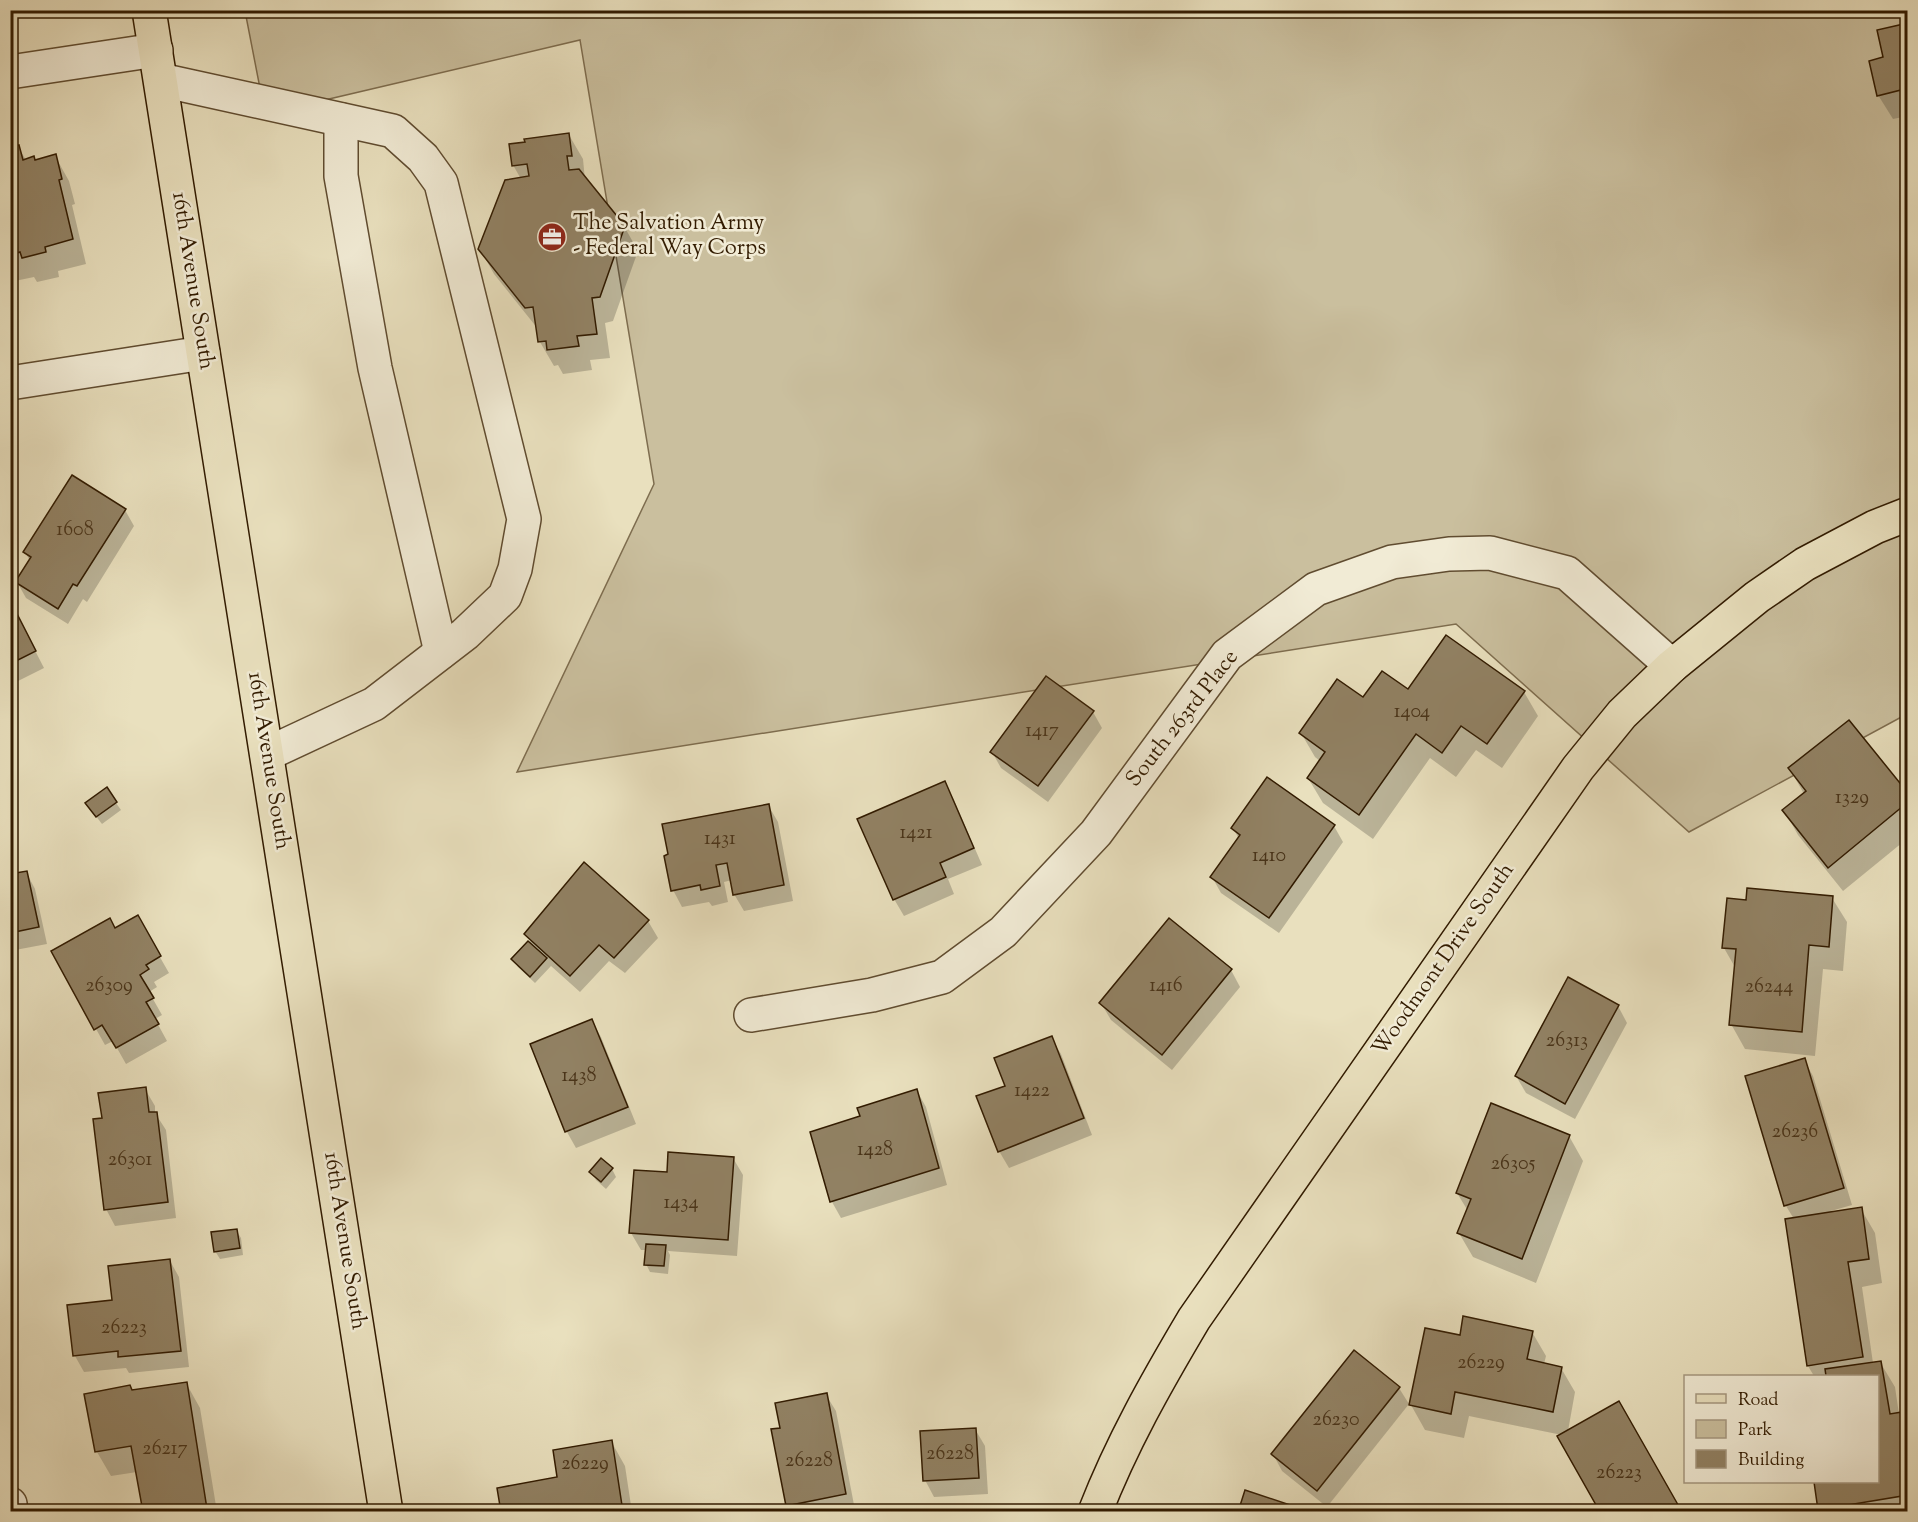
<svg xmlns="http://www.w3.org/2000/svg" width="1918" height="1522" viewBox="0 0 1918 1522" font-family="'Sorts Mill Goudy',serif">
<rect width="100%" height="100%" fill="#e9e0be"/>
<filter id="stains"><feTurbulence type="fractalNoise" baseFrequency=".00333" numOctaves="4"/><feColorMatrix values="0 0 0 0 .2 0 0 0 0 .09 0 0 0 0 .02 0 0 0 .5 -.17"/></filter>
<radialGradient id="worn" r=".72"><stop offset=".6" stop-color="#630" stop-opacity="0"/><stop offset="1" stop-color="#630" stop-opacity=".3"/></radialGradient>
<polygon fill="#cabf9e" stroke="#7e6d4f" stroke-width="1.5" points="245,11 1907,11 1907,714 1689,832 1456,624 517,772 654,484 580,40 265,114"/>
<g fill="#0003">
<polygon points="1908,25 1908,116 1893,119 1878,95 1885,58"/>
<polygon points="569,135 583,159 585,180 624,226 638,251 613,321 605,323 610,358 590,360 592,370 563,374 558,365 554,366 540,342 538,329 494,274 480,249 521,179 513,165"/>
<polygon points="18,147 26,160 35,162 55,156 69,181 75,204 72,205 86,264 58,271 59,277 37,282 34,277 10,282 10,149"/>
<polygon points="125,510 134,526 87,602 83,599 68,624 26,598 17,582 30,561 25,552"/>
<polygon points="10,602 44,668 10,685"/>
<polygon points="1409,692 1524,692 1538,716 1502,768 1476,750 1456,777 1430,758 1373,839 1323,803 1308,778 1320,761 1315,757 1301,733 1364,699"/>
<polygon points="1093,712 1102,728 1048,802 1001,768 992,752"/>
<polygon points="1790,769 1908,796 1908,838 1843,891 1798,835 1784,810 1804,794"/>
<polygon points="944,783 954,800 982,865 948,879 954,894 904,916 894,899"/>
<polygon points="116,803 121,810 102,824 92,811"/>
<polygon points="768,805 778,822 793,901 744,911 734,894 732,880 724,882 728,902 712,906 709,902 682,907 673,890"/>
<polygon points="1334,826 1343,842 1279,933 1221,893 1212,877 1239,839 1233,828"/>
<polygon points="584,864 648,921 658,938 625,973 609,961 580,992 551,966 535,983 518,967 513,959 530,941 525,934"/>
<polygon points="26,872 35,889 47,944 10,951 10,875"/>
<polygon points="1832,898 1847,922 1843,971 1823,969 1815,1056 1745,1049 1731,1024 1736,969 1724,948 1747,902"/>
<polygon points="137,917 169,973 154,982 157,987 149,992 162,1015 155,1019 167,1041 126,1064 113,1041 105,1045 53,952 115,930"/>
<polygon points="1231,970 1240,987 1172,1070 1111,1020 1101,1003"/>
<polygon points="1618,1006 1627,1023 1575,1119 1526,1093 1516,1076"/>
<polygon points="592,1021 601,1037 636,1124 576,1148 567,1132 532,1045"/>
<polygon points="1051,1038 1061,1054 1092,1135 1009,1168 999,1151 1007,1087"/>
<polygon points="1804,1060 1813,1076 1852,1205 1831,1211 1831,1213 1861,1209 1875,1233 1882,1283 1862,1287 1873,1363 1880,1362 1895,1387 1899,1414 1908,1412 1908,1512 1821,1512 1820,1510 1815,1482 1878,1482 1878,1376 1814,1376 1808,1366 1794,1219 1786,1206 1747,1077"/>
<polygon points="145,1089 155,1106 155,1113 166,1130 176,1218 115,1226 106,1209 103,1120"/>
<polygon points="917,1091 926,1107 947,1185 841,1218 832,1202 812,1133 862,1117"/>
<polygon points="1569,1136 1583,1161 1536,1283 1473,1257 1459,1233 1468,1211 1457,1193"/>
<polygon points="733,1158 743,1175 737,1256 668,1251 670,1255 668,1274 650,1272 646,1264 647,1250 641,1250 631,1233 668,1174"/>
<polygon points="612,1169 616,1177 606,1189 596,1180 591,1172"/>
<polygon points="236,1230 241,1238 243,1255 220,1259 215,1251"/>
<polygon points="170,1261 179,1277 189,1367 129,1373 126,1368 84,1372 75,1356 113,1301"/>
<polygon points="1532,1332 1546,1356 1544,1364 1561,1368 1575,1392 1568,1431 1618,1403 1680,1512 1601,1512 1562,1435 1469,1416 1464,1438 1425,1430 1411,1405 1461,1337"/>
<polygon points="186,1383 200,1408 217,1512 144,1512 137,1472 111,1476 97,1452 86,1395 133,1392"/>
<polygon points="1399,1388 1409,1404 1327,1507 1282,1471 1273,1454"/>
<polygon points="826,1395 836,1411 855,1510 791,1512 788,1505 781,1429"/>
<polygon points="975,1429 985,1446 988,1494 934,1497 925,1480"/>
<polygon points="611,1441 625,1466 632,1512 503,1512 559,1479"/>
</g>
<g fill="#918163" stroke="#321b00" stroke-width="1.5">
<polygon points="1908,23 1908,99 1905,89 1877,96 1869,61 1883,57 1877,30"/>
<polygon points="569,133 572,156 567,156 569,170 579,169 625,226 600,297 592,298 597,334 577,336 579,346 547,350 546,341 538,342 533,307 525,308 478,249 505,180 529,176 527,164 512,166 509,144 525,142 524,139"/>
<polygon points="19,145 23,160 34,156 35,160 56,154 62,179 59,180 73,239 45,247 46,252 22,258 20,252 10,255 10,147"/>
<polygon points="72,475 126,509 77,586 73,584 58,609 15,582 31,557 23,552"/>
<polygon points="10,600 36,651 10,664"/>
<polygon points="1446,635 1525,691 1487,744 1461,726 1442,753 1416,734 1359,815 1307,778 1325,752 1299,733 1337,679 1363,697 1382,671 1408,689"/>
<polygon points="1046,676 1094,711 1038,786 990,752"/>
<polygon points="1849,720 1908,793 1908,802 1828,868 1782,810 1806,791 1788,768"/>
<polygon points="1908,726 1908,739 1902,729"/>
<polygon points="1267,777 1335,825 1269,918 1210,877 1240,835 1231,828"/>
<polygon points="945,781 974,848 940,863 946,877 893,900 857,819"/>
<polygon points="107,787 117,802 96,817 85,803"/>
<polygon points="769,804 784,885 733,895 727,863 716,865 720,886 701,890 700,885 671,891 664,856 668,854 662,824"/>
<polygon points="584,862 649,920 614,958 599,945 570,976 524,934"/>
<polygon points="27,871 39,927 10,933 10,874"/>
<polygon points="1747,888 1833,896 1829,947 1809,945 1802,1032 1729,1025 1736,949 1722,948 1727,898 1746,900"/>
<polygon points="138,915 161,956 146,965 149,969 140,975 154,998 146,1002 159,1024 116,1048 102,1025 94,1030 51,951 110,918 115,928"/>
<polygon points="1169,918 1232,969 1162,1055 1099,1003"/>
<polygon points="528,941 547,958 530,977 511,959"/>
<polygon points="1568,977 1619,1005 1565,1104 1515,1076"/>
<polygon points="592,1019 628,1107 565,1132 530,1044"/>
<polygon points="1052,1036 1084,1118 998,1152 976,1096 1005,1086 994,1058"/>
<polygon points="1805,1058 1844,1188 1784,1206 1745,1076"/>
<polygon points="146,1087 149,1112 157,1112 168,1202 104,1210 93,1119 102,1118 98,1093"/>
<polygon points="917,1089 939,1168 830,1202 810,1132 860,1116 857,1108"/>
<polygon points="1491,1103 1570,1135 1522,1259 1457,1233 1471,1199 1456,1193"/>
<polygon points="668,1152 734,1157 728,1240 629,1233 634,1170 667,1172"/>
<polygon points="601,1158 613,1168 601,1182 589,1172"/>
<polygon points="1862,1207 1869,1259 1848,1262 1863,1357 1807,1366 1785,1219"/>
<polygon points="237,1229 240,1248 214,1252 211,1232"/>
<polygon points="646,1244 666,1245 664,1266 644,1265"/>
<polygon points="170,1259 181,1351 118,1357 118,1351 73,1356 67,1305 112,1300 108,1266"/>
<polygon points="1463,1316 1533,1331 1527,1359 1562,1367 1553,1412 1455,1392 1451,1414 1409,1405 1425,1328 1460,1335"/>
<polygon points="1354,1350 1400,1387 1317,1491 1271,1454"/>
<polygon points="1881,1361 1890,1414 1908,1411 1908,1495 1818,1510 1814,1482 1878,1482 1878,1376 1826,1376 1825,1369"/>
<polygon points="187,1382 207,1509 193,1512 143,1512 131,1446 95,1452 84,1394 130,1385 132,1390"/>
<polygon points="827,1393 846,1494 786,1506 771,1429 780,1428 775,1403"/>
<polygon points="1619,1401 1681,1510 1679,1512 1600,1512 1557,1436"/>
<polygon points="976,1428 979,1478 923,1481 920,1431"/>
<polygon points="612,1440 623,1512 501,1512 497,1488 557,1477 553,1450"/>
<polygon points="1245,1490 1311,1512 1238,1512"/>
</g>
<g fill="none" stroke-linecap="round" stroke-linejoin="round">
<g stroke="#604c30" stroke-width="36">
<g id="minor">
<polyline points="10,72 156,50"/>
<polyline points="161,80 393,131 423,158 441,183 524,519 515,569 505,596 465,634 374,704 267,754"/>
<polyline points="341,120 341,176 375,368 441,652"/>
<polyline points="10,383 203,353"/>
<polyline points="751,1015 872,995 942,977 1003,932 1096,833 1227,655 1316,589 1392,562 1449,554 1490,553 1567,573 1672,666"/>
<polyline points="10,1504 11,1512"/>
</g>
</g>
<g stroke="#321b00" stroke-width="36">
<g id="major">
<polyline points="149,10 386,1512"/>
<path d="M 1095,1512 C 1122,1443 1156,1383 1194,1319 L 1578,768 L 1622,714 L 1672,666 L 1757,597 L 1805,564 L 1875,527 L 1908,514"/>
</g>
</g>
<use href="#minor" stroke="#f1ebd5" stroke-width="33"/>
<use href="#major" stroke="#e9e0be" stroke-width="33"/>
</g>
<defs>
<g id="office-disc" transform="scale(1.5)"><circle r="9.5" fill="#8f2418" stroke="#f1ebd5"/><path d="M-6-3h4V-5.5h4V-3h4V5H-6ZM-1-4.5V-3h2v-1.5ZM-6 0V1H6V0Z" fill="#fff"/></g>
</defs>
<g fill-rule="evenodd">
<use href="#office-disc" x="552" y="237"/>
</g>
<g text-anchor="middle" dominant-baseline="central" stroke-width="5" stroke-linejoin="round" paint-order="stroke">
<g font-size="20" fill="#4a3419">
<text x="75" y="530">1608</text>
<text x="1412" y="712">1404</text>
<text x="1042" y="731">1417</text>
<text x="1852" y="798">1329</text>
<text x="916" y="833">1421</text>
<text x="720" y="839">1431</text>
<text x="1269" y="856">1410</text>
<text x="109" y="986">26309</text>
<text x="1166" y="986">1416</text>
<text x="1769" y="987">26244</text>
<text x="1567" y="1041">26313</text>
<text x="579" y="1076">1438</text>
<text x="1032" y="1091">1422</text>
<text x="1795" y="1132">26236</text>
<text x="875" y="1150">1428</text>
<text x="130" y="1160">26301</text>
<text x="1513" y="1164">26305</text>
<text x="681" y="1203">1434</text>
<text x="124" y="1328">26223</text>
<text x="1481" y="1363">26229</text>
<text x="1336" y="1420">26230</text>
<text x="165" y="1449">26217</text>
<text x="950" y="1454">26228</text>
<text x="809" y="1461">26228</text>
<text x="585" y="1464">26229</text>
<text x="1619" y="1473">26223</text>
</g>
<g font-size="22" fill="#321b00" stroke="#f1ebd5" text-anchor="start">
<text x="573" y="224">The Salvation Army<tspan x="573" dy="25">- Federal Way Corps</tspan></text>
</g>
<g font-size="22" fill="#321b00" stroke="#f1ebd5">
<text transform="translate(192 281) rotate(81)">16th Avenue South</text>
<text transform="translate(1183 719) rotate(-52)">South 263rd Place</text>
<text transform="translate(268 761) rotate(81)">16th Avenue South</text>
<text transform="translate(1444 960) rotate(-55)">Woodmont Drive South</text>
<text transform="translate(344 1241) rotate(81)">16th Avenue South</text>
</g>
</g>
<rect width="1918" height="1522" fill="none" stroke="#e9e0be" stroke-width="36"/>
<rect x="12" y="12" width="1894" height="1498" fill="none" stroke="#321b00" stroke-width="3"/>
<rect x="18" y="18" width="1882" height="1486" fill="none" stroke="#321b00" stroke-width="1.5"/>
<rect x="1684" y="1375" width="195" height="108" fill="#f1ebd5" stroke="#a59880" stroke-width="1.5"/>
<rect x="1696" y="1394" width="30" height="9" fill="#e9e0be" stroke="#a59880" stroke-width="1.5"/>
<text x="1738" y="1405" font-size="18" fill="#321b00">Road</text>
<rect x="1696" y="1420" width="30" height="18" fill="#cabf9e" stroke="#a59880" stroke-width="1.5"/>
<text x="1738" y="1435" font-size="18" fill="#321b00">Park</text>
<rect x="1696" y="1450" width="30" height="18" fill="#918163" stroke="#a59880" stroke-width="1.5"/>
<text x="1738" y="1465" font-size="18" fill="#321b00">Building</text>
<rect width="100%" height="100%" filter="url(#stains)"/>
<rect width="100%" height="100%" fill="url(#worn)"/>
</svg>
